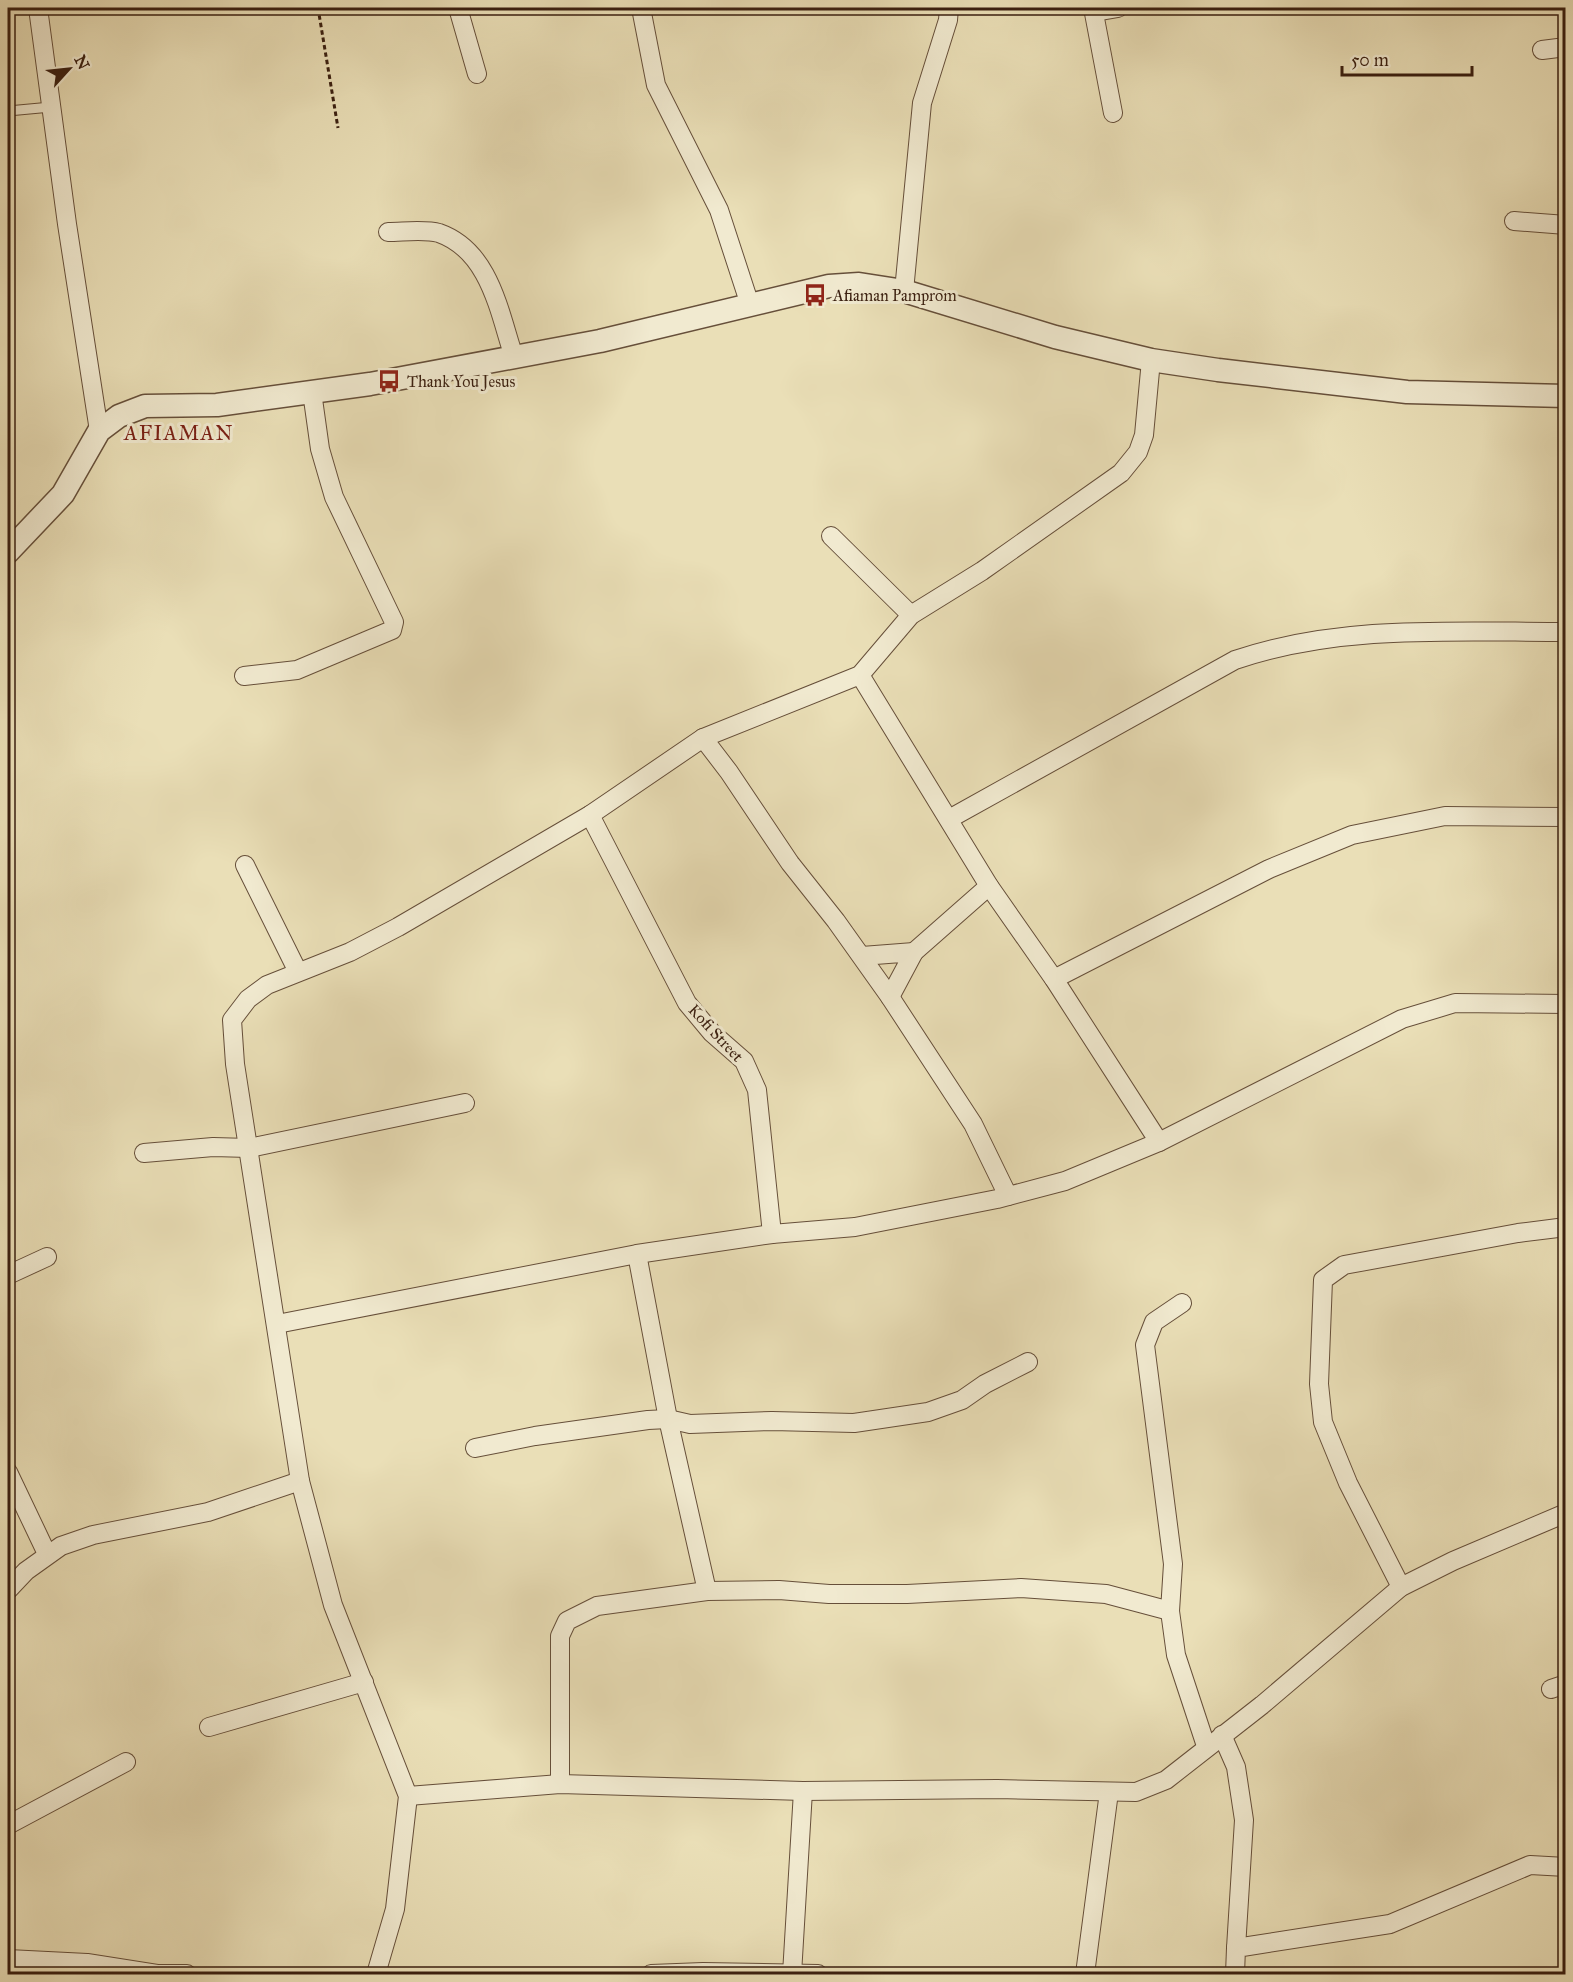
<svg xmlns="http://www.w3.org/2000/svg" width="1573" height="1982" viewBox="0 0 1573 1982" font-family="'IM FELL Great Primer',serif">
<rect width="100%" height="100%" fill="#eadfb7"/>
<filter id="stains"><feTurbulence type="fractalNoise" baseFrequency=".00333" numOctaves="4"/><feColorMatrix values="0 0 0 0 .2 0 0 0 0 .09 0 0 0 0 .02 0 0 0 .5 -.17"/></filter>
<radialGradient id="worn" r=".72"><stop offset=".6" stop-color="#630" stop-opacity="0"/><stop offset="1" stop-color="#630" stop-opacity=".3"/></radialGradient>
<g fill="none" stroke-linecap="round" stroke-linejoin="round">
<g stroke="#664f3a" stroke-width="11">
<polyline id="service" points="8,111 51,107"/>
</g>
<g stroke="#664f3a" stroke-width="20">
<g id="minor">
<polyline points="38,8 67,224 99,431"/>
<polyline points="458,8 477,74"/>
<polyline points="641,8 656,85 719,210 750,305"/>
<polyline points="1093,8 1113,113"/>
<polyline points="1095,12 1118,8"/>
<polyline points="1542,50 1566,47"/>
<polyline points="1514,221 1566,225"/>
<path d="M 388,232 C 403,232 425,229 439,233 C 490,251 499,312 514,357"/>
<polyline points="904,291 922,103 948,20 949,8"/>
<polyline points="831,536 911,615"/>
<polyline points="860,675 989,886 1054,979 1159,1142"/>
<polyline points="244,676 297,670 392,630 394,622 334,497 320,449 312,392"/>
<polyline points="703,738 729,772 790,863 836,921 890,997 973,1124 1008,1196"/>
<polyline points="590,815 687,1003 712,1033 744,1061 757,1090 772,1234"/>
<path d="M 949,819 L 1235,660 C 1340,624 1456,632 1566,632"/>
<polyline points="245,865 298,972"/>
<polyline points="914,952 989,886"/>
<polyline points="862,956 914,952 890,997"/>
<polyline points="1054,979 1269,869 1352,835 1445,816 1566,817"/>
<polyline points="144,1153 213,1147 249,1148 465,1103"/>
<polyline points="637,1254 668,1419 707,1591"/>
<polyline points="8,1275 47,1257"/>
<polyline points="1182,1303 1154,1322 1145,1345 1173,1564 1170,1611 1176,1655 1206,1746"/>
<polyline points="277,1324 637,1254 772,1234 855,1227 997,1199 1065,1181 1159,1142 1402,1019 1455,1003 1566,1004"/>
<polyline points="475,1448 535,1436 648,1420 668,1419 690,1424 772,1421 854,1423 928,1412 962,1400 985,1384 1028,1362"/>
<polyline points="8,1472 47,1554"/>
<polyline points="1401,1587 1348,1483 1323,1422 1319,1384 1323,1280 1344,1265 1518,1233 1566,1227"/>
<polyline points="8,1590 26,1571 61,1546 93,1535 208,1512 300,1481"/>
<polyline points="1551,1689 1566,1684"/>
<polyline points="209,1727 364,1682"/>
<polyline points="1222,1735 1236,1767 1244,1820 1236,1948"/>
<polyline points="560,1784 560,1636 567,1621 597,1606 707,1591 779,1590 829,1594 907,1594 1021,1588 1106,1594 1170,1611"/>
<polyline points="408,1796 560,1784 803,1791 997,1789 1136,1792 1166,1780 1262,1705 1401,1587 1453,1561 1566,1513"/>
<polyline points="8,1825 126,1762"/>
<polyline points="8,1959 87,1963 157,1974 187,1974"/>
<polyline points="376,1974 395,1909 408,1796 333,1605 300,1481 235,1064 232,1020 248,999 267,985 350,952 398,927 590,815 703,738 860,675 911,615 982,571 1121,473 1138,452 1144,435 1151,360"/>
<polyline points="651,1974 703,1972 818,1974"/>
<polyline points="792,1974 803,1791"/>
<polyline points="1085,1974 1109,1792"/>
<polyline points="1235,1974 1236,1948 1390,1924 1530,1865 1566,1867"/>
</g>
</g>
<g stroke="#664f3a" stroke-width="25">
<polyline id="tertiary" points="8,552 63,494 99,431 119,416 145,406 217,405 370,384 600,341 829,286 859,284 904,291 1055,337 1151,360 1218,370 1407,392 1566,396"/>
</g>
<polyline stroke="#3a1f10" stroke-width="3" stroke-dasharray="4.5 3" stroke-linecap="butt" points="318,8 338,128"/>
<use href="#service" stroke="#f1ead0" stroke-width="9"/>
<use href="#minor" stroke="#f1ead0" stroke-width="18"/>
<use href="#tertiary" stroke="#f1ead0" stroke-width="22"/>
</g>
<defs>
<g id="bus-bare" transform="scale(1.8)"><path d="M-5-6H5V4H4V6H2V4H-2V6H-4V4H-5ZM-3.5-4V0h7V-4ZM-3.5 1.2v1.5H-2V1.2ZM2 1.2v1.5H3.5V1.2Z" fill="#8f2418" stroke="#f1ead0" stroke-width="2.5" paint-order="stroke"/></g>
</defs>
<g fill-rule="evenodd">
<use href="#bus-bare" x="815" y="295"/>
<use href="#bus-bare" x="389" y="381"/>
</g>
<g text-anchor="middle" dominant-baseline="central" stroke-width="6" stroke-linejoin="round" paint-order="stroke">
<g font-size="16" fill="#3a1f10" stroke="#f1ead0" text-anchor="start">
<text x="833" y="295">Afiaman Pamprom</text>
<text x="407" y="381">Thank You Jesus</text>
</g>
<g font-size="16" fill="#3a1f10" stroke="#f1ead0">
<text transform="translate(716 1033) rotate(47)">Kofi Street</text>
</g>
<g font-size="20" letter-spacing="1.5" fill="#7a1f14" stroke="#f1ead0">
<text x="179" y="433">AFIAMAN</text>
</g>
</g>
<rect width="1573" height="1982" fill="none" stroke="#eadfb7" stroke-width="30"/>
<rect x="9" y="9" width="1555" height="1964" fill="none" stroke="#3a1f10" stroke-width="3"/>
<rect x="15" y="15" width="1543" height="1952" fill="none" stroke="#3a1f10" stroke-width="1.5"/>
<g transform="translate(69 69) rotate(63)" stroke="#f1ead0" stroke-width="4.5" paint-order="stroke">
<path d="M0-4.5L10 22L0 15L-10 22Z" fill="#3a1f10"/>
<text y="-9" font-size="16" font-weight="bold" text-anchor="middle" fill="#3a1f10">N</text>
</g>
<path d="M1342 66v9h130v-9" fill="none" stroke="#3a1f10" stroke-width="3"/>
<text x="1351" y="66" font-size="18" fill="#3a1f10" stroke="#f1ead0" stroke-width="4.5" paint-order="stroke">50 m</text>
<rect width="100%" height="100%" filter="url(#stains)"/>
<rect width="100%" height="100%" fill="url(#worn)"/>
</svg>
